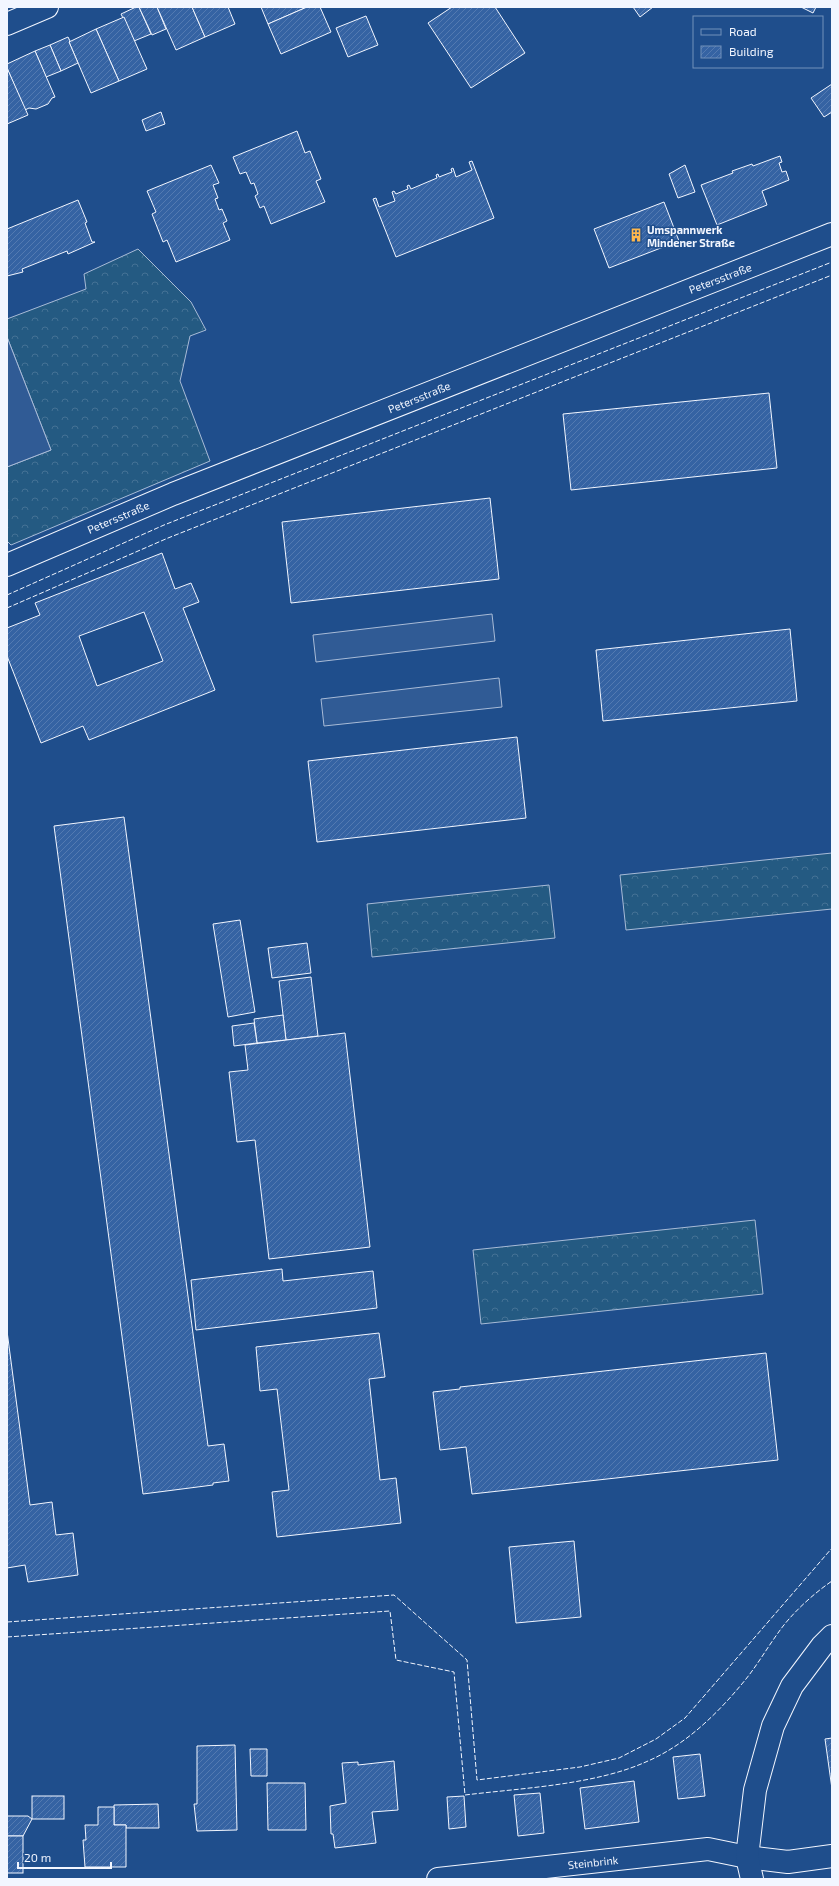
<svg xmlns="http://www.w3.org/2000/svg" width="839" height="1886" viewBox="0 0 839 1886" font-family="'Exo 2',sans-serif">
<defs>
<pattern id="forest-crowns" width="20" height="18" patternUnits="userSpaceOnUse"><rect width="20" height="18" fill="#245a82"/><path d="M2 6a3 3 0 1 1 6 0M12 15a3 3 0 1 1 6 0" fill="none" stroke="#447295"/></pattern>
<pattern id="building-hatch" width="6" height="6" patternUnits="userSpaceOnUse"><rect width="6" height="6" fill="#3563a3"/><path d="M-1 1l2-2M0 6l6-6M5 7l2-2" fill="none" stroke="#537ab1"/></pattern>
</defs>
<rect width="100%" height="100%" fill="#1f4e8c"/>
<g fill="url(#forest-crowns)" stroke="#a8bbd7">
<polygon points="138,249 191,302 206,330 190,336 180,381 210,461 11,545 7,541 7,467 51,450 7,337 7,319 86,289 84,274"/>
<polygon points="832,853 832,909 626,930 620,875"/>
<polygon points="549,885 555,938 372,957 367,904"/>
<polygon points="755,1220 763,1294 481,1324 473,1250"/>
</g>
<g fill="#305b95" stroke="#a8bbd7">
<polygon points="7,337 51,450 7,467"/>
<polygon points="492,614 495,641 316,662 313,635"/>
<polygon points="499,678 502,707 324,726 321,699"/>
</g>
<g fill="url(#building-hatch)" stroke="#f2f6ff" fill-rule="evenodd">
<polygon points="136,7 139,7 151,34 134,41 121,14"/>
<polygon points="139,7 157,7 166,29 152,35"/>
<polygon points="157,7 192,7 205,37 176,50"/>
<polygon points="192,7 228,7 235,24 205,37"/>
<polygon points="261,7 307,7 268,24"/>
<polygon points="307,7 320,7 331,32 281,54 268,24"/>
<polygon points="452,7 495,7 525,53 471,88 428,23"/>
<polygon points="633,7 653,7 640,17"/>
<polygon points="801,7 816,7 813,13"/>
<polygon points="366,16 378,45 348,57 336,28"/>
<polygon points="124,17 147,69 119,81 96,29"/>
<polygon points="96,29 119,81 91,93 69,42"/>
<polygon points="68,37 70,41 69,42 78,63 61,71 50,45"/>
<polygon points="50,45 61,71 46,77 35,51"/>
<polygon points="35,51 55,97 52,98 48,104 36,109 29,108 25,110 7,68 7,64"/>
<polygon points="7,68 28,115 7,124"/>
<polygon points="832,84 832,112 824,117 811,98"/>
<polygon points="161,112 165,124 146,131 142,120"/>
<polygon points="297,131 305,153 310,151 321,179 316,181 325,202 271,224 264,206 260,208 255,196 258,194 254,183 251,184 246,172 240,174 233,157"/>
<polygon points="780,156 782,162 779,163 782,172 786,171 789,180 762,191 767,205 717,225 701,185 733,173 732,171 752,164 753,166"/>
<polygon points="472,161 494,218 396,257 373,199 376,198 379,207 395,201 392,192 394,191 396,194 408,189 407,186 409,185 411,189 437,178 436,175 438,174 439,177 452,172 451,169 453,168 456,177 472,170 469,162"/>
<polygon points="211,165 219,183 213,185 218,198 215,199 219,210 222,209 227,221 223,223 230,240 176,262 167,240 163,242 152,214 156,212 147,191"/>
<polygon points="685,165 695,192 678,198 669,174"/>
<polygon points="78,200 87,222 85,223 92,242 95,242 68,254 67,251 22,269 23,272 7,276 7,229"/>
<polygon points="664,202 679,241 609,268 594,229"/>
<polygon points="769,393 777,468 571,490 563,414"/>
<polygon points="490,498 499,579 291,603 282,522"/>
<path d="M 162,553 L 175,589 L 191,583 L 199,602 L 183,608 L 215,690 L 89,740 L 83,726 L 41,743 L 7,656 L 7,628 L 40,615 L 35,603 ZM 144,612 L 163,661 L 97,686 L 79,636 Z"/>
<polygon points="790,629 797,701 603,721 596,650"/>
<polygon points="517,737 526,818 317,842 308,761"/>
<polygon points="124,817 208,1446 224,1444 229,1481 213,1483 213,1485 143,1494 54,826"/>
<polygon points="240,920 255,1012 228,1017 213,924"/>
<polygon points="307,943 311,973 272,978 268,948"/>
<polygon points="311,977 318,1036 286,1040 279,981"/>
<polygon points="283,1015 286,1040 257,1043 254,1019"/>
<polygon points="254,1023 257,1043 234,1046 232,1026"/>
<polygon points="345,1033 370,1247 269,1259 255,1140 237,1142 229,1072 248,1070 245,1045"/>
<polygon points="282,1269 283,1281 373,1271 377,1308 196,1330 191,1280"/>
<polygon points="7,1331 30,1505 52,1502 56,1535 73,1533 78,1575 28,1582 25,1565 7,1568"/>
<polygon points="379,1333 385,1377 369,1379 380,1480 396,1478 401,1523 277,1537 272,1492 289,1490 277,1389 260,1391 256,1347"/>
<polygon points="766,1353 778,1460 472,1494 466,1447 440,1450 433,1392 460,1389 460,1387"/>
<polygon points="574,1541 581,1617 516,1623 509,1547"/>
<polygon points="832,1738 832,1789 825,1739"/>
<polygon points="235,1745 237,1830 197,1831 194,1804 197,1804 197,1746"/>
<polygon points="250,1749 267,1749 267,1776 251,1776"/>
<polygon points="700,1754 705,1796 678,1799 673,1757"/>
<polygon points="394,1761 398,1810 372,1812 376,1843 335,1848 333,1834 331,1834 330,1806 346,1803 342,1763 358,1762 358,1765"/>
<polygon points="634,1781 639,1822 585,1829 580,1788"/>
<polygon points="267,1783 305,1783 306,1830 268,1830"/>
<polygon points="540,1793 544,1833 518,1836 514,1795"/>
<rect x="32" y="1796" width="32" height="23"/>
<polygon points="464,1796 466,1827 449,1829 447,1797"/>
<polygon points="158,1804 159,1828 126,1828 126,1825 114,1825 114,1805"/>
<polygon points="98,1807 114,1807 114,1825 126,1825 126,1867 85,1867 83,1840 86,1840 85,1825 98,1825"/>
<polygon points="7,1816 28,1816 32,1819 23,1836 7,1836"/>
<rect x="7" y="1836" width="16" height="37"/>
</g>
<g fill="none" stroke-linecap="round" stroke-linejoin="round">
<g stroke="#f2f6ff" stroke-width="24">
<g id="minor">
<polyline points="7,24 47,7"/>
<polyline points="7,565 173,494 832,234"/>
<polyline points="438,1879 708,1849 747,1857 788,1862 832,1856"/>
<polyline points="752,1879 747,1857 755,1790 773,1726 792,1686 822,1646 832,1636"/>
</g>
</g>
<use href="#minor" stroke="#1f4e8c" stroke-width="22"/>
<g stroke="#f2f6ff" stroke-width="1" stroke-dasharray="5 2" stroke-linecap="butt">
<polyline points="7,595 164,525 832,262"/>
<polyline points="7,608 168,538 832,275"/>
<polyline points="7,1622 394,1595 467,1660 477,1780 580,1767 619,1758 656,1739 685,1718 832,1548"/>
<path d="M 7,1637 L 390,1611 L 396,1660 L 454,1672 L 465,1795 C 522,1788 596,1785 648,1761 C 685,1745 716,1715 741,1685 C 755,1669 765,1651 778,1633 C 791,1614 813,1594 832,1581"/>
</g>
</g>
<defs>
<g id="building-bare" transform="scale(1.08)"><path d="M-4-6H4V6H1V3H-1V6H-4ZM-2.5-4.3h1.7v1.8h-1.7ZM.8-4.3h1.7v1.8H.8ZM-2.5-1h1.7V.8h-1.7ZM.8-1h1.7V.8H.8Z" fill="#ffb74d" stroke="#1f4e8c" stroke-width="2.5" paint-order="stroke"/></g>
</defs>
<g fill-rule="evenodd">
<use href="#building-bare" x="636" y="235"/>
</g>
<g text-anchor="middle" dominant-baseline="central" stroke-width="3" stroke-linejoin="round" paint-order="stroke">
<g font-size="11" font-weight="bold" fill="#f2f6ff" stroke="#1f4e8c" text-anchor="start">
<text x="647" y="229">Umspannwerk<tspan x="647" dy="13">Mindener Straße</tspan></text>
</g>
<g font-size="11" fill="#f2f6ff" stroke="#1f4e8c">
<text transform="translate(720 278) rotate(-21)">Petersstraße</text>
<text transform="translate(419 397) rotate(-22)">Petersstraße</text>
<text transform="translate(118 517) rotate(-23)">Petersstraße</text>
<text transform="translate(593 1862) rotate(-6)">Steinbrink</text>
</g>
</g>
<rect width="839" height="1886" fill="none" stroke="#f2f6ff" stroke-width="16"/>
<rect x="693" y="16" width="130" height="52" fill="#1f4e8c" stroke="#7391ba"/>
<rect x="701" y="29" width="20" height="6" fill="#1f4e8c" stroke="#7391ba"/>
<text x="729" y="36" font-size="12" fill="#f2f6ff">Road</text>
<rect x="701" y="46" width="20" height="12" fill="url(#building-hatch)" stroke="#7391ba"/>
<text x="729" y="56" font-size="12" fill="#f2f6ff">Building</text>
<path d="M18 1862v6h93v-6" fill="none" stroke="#f2f6ff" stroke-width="2"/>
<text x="24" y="1862" font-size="12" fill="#f2f6ff" stroke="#1f4e8c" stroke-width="3" paint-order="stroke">20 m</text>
</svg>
